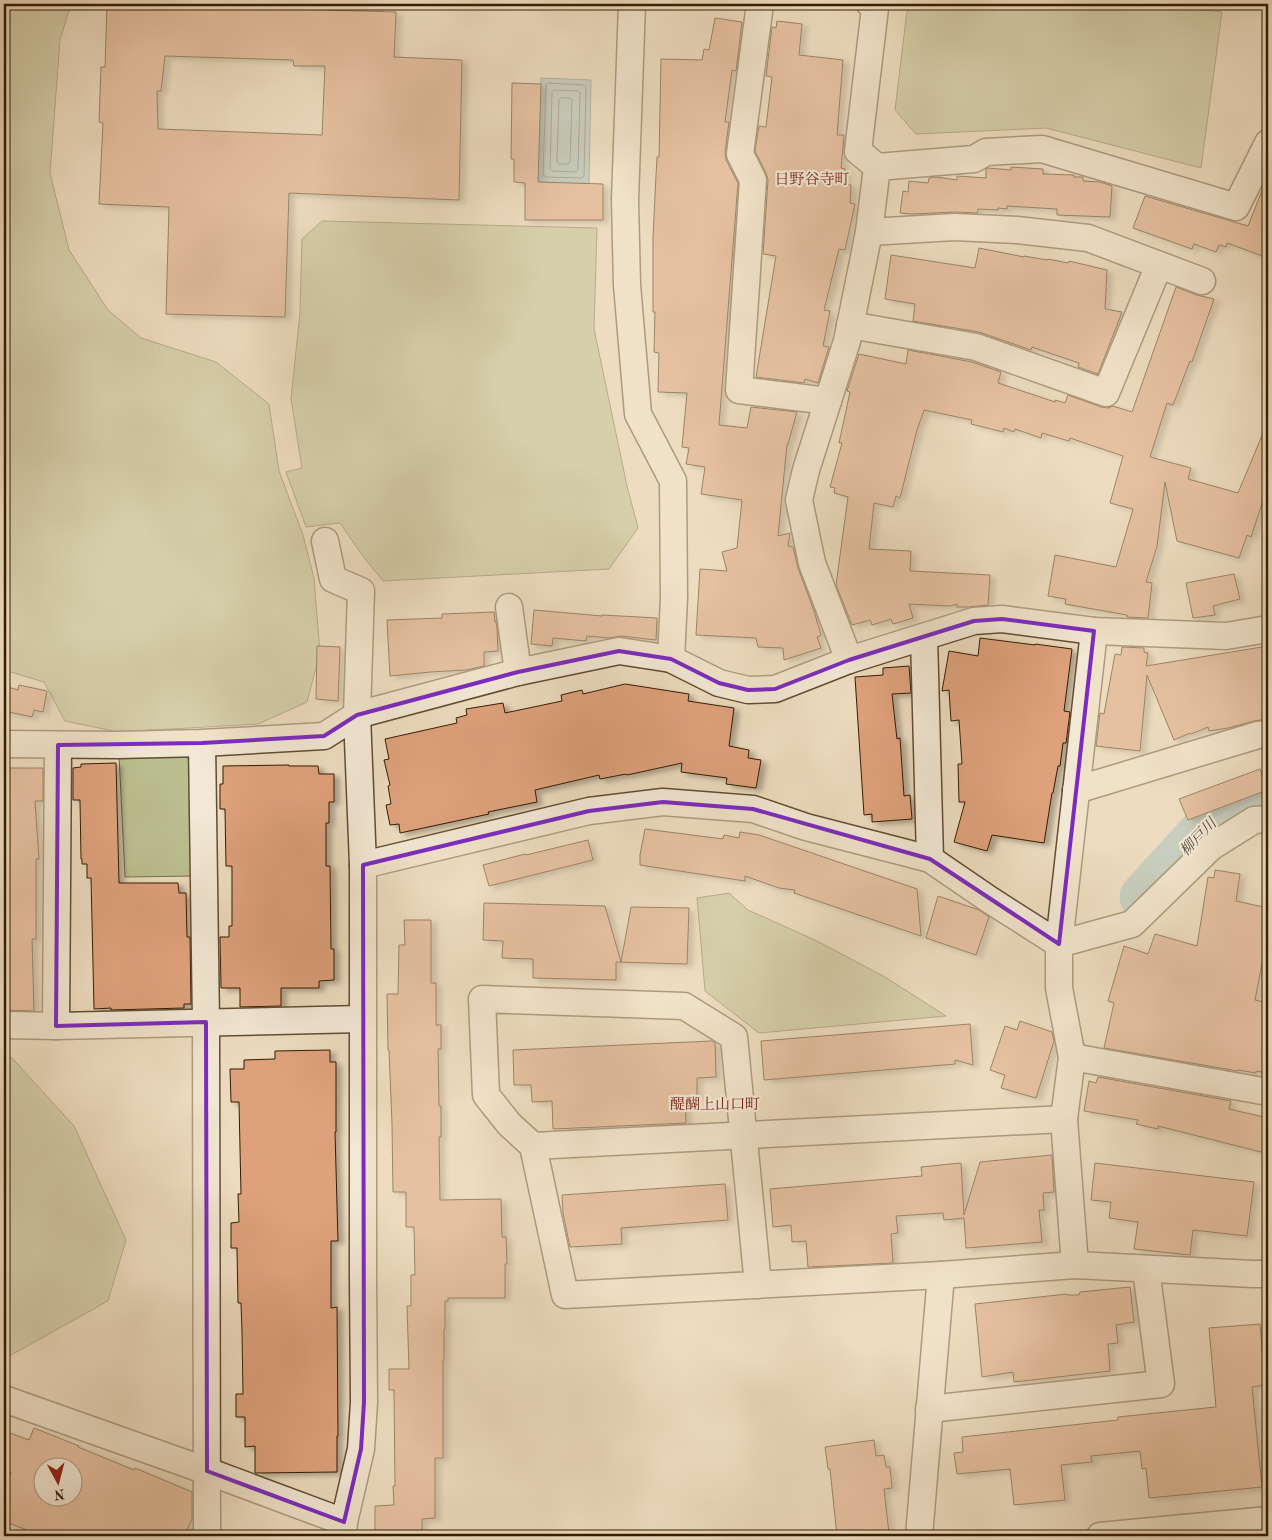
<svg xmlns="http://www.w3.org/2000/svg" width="1272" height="1540" viewBox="0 0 1272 1540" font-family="'Old Standard TT','Noto Serif JP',serif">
<defs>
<filter id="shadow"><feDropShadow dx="5.5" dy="3" stdDeviation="2.5" flood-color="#0004"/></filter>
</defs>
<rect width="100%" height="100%" fill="#eddcbf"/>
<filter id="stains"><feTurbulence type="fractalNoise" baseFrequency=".004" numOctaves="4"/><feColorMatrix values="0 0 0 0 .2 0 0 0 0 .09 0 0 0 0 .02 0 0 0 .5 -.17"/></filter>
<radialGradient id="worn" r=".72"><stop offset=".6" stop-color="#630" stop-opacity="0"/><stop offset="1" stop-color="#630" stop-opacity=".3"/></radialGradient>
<g fill="#bbbf90" stroke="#786e48">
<polygon points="4,4 71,4 60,40 50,173 69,250 108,310 141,338 216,362 269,404 279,471 303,535 314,578 320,653 307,702 258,724 118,732 65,721 44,682 4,670"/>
<polygon points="914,4 1195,4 1195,9 1222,12 1201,168 1046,128 916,134 895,110 907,11"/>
<polygon points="322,221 597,228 594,329 627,486 638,528 609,569 383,581 362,555 340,523 306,527 286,472 302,468 291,399 300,313 302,239"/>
<polygon points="180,752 191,761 194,876 125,877 119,755"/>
<polygon points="729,893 748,910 817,941 885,977 946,1016 759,1033 705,991 697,898"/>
<polygon points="4,1056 12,1058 74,1126 126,1240 108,1301 4,1359"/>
</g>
<polygon fill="#9bbaba" stroke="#727b70" points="541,78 591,80 589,184 538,182"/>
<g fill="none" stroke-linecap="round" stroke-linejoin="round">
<g stroke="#686b5d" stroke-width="1">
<polygon points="548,83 584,85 586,87 584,176 582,178 546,177 543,175 546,85"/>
<polygon points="554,90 578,91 580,93 578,169 576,172 552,171 550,169 552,92"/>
<polygon points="561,98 570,98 572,100 570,162 568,164 559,164 557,161 559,100"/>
</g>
<polyline stroke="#9bbaba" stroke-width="49" points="1144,897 1211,824 1229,810 1242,806 1268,802"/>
</g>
<g fill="#dea17b" stroke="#351c00" fill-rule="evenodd" filter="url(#shadow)">
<path d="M 107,4 L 396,12 L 394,57 L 462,60 L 459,200 L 289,193 L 285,317 L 166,314 L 169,207 L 99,204 L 103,123 L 99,122 L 101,67 L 105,67 ZM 165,56 L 293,60 L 294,66 L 325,66 L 322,135 L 158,129 L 157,91 L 161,91 Z"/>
<polygon points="715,18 742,22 736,71 732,70 725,122 729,122 725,152 726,160 738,183 719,425 747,428 751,407 797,412 788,444 787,444 778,536 790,533 788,546 793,547 798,568 814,611 821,635 817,637 821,648 784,660 783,648 758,647 756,638 696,635 700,569 727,571 722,552 737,548 742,500 701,494 705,467 686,464 689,448 682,447 687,393 658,392 659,353 654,352 655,312 653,312 653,238 656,175 657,157 659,157 661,59 702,60 704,49 709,50"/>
<polygon points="777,21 802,24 799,55 843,60 837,135 844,135 841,168 845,169 843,184 851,185 850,203 855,204 845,250 839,249 824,310 830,311 823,346 829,347 818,383 805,379 804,383 756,377 776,256 763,254 768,180 766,173 755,151 759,126 766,127 772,77 766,76 772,27 776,28"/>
<polygon points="512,83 541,84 538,182 603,184 603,220 525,220 525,183 514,182 514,159 511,159"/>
<polygon points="1011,167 1043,169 1043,174 1074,175 1074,177 1083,177 1083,181 1100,182 1112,186 1110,217 1057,215 1057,209 1007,206 1007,209 998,208 998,210 978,209 977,213 954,212 912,214 900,213 903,191 908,192 909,181 928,183 929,178 936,177 957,180 957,176 986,178 986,169 988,168 1011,170"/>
<polygon points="1267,178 1268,179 1268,258 1227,243 1226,247 1219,245 1216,252 1194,244 1192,249 1133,228 1145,196 1248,226"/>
<polygon points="979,248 1024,257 1024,256 1047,260 1048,259 1068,263 1069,261 1107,270 1105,309 1122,312 1098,374 1078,367 1079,363 1032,347 1031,350 979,332 913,321 915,304 885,299 891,255 975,268"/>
<polygon points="1176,287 1197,295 1214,299 1192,362 1190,361 1173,405 1167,403 1150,457 1191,468 1188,479 1238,493 1268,421 1268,485 1251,537 1247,535 1239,558 1177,541 1165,482 1157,546 1146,582 1152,583 1148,618 1127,617 1127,615 1065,604 1066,599 1048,596 1055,555 1116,567 1133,509 1110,503 1123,456 1070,438 1069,441 1042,433 1041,438 1015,429 1014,432 1004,428 1003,432 971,424 972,420 924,410 917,430 900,498 896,496 893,507 874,503 869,549 911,551 910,571 990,575 988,605 968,607 957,607 957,604 950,606 909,604 913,618 893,624 891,619 872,625 870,620 852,625 836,585 848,497 834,493 835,488 830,487 842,443 839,443 850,392 847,391 859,354 906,364 908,350 972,362 1001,372 998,383 1055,402 1055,400 1065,403 1068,395 1101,407 1108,408 1113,406 1132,412"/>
<polygon points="1234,574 1240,599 1213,606 1215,615 1193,618 1186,583"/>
<polygon points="534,610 602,616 602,615 657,618 656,640 621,636 609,638 587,636 586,641 553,638 552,646 531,644"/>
<polygon points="494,612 495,622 496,622 497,628 498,651 484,652 484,666 466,670 430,672 390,676 387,620 442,618 442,614"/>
<polygon points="980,638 1035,645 1035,644 1072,649 1064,711 1070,712 1066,743 1063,743 1060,766 1058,766 1053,793 1052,793 1044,843 992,835 987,851 954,842 965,802 959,802 958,764 962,764 959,720 951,721 949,690 942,691 949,651 978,656"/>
<polygon points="317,646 340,647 338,701 316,699"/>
<polygon points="1268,646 1268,719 1254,721 1228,728 1209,731 1208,727 1191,734 1190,733 1174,740 1147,675 1140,751 1096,746 1100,713 1104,714 1115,654 1121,655 1122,647 1144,648 1144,652 1148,653 1146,666"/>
<polygon points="909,666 911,693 892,694 897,739 900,738 904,796 910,795 912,819 872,822 872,814 864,815 855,677 883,675 883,668"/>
<polygon points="625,684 689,694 688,701 734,708 729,746 749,750 748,758 761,760 756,788 726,784 727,778 681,772 682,763 627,775 626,774 600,779 599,775 535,790 537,802 488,812 489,814 400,833 399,824 390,825 386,805 391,804 388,786 390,785 384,760 389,759 385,739 457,723 456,718 467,715 466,709 503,703 505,713 562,701 561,695 582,690 583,694"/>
<polygon points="19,685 47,691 43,712 34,710 32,717 4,711 4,686 18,690"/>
<polygon points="116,763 119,883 178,883 179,893 186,893 187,937 190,937 191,1004 184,1004 184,1008 111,1010 111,1008 94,1009 91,878 87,878 87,864 82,864 82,859 81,859 80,800 73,800 73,768 81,767 81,764"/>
<polygon points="289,765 289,766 318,766 319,774 334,774 334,802 329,802 329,823 326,823 326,866 330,866 331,949 334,949 334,980 319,981 319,988 281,988 281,1006 240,1007 240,988 221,988 220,937 229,937 229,926 232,926 232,866 226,866 225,809 220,809 220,784 223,784 223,766"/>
<polygon points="4,768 43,768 43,801 35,801 39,859 36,859 36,939 32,939 34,1011 4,1010"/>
<polygon points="1260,769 1267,790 1188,820 1179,799"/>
<polygon points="645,829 723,839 724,835 739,838 740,832 759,835 917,889 921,936 794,893 795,890 779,888 745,876 745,881 640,865 640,855"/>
<polygon points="588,840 593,860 489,886 483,865 525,854 526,855"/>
<polygon points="1215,870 1240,874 1236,901 1268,908 1268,932 1255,1000 1268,1003 1268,1073 1256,1071 1256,1073 1238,1070 1238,1071 1104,1048 1114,1003 1108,1001 1124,946 1148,954 1155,934 1197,946 1208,877 1214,878"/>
<polygon points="938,896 979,910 989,917 976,955 926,938"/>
<polygon points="484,903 605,906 621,962 631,907 689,908 687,964 616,962 616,980 533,978 533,959 502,958 503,941 483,940"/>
<polygon points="404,920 431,920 431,983 436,983 436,1025 441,1025 441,1049 438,1049 439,1106 441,1106 441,1137 439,1137 440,1200 501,1199 502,1237 506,1237 507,1264 505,1264 505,1298 448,1298 448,1301 445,1301 445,1329 444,1330 444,1360 443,1360 443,1458 435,1458 435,1518 422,1519 422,1536 375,1536 375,1506 394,1505 393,1486 395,1486 394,1390 389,1390 389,1369 409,1369 407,1306 411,1306 411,1275 415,1275 414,1227 406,1227 406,1192 393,1192 392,1124 389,1050 388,1050 387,994 398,994 399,945 405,945"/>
<polygon points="1020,1021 1052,1032 1054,1041 1036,1098 1001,1088 1005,1075 990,1070 1005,1026 1017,1030"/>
<polygon points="970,1024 973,1065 955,1060 955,1064 764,1080 761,1041"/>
<polygon points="712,1041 715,1043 716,1077 697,1078 697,1096 685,1097 686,1123 553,1129 552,1101 532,1102 531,1085 514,1085 513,1050"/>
<polygon points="330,1050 330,1062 336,1062 336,1132 335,1132 338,1241 331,1241 331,1308 337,1307 338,1436 337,1436 337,1472 256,1473 255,1473 255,1446 245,1447 245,1417 236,1417 236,1394 243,1394 242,1332 241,1303 238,1303 237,1248 231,1248 231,1223 239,1222 238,1194 241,1194 239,1102 231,1102 230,1069 244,1069 244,1060 275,1059 275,1051"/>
<polygon points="1098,1077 1231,1101 1229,1109 1268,1118 1268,1140 1265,1153 1158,1126 1158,1129 1136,1124 1138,1120 1084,1111 1089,1081 1096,1083"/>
<polygon points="1052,1155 1054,1192 1043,1193 1044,1210 1039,1210 1042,1242 966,1248 964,1218 944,1220 943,1213 896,1216 898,1233 891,1234 893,1263 808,1267 806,1241 792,1242 791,1225 773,1227 770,1189 922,1176 921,1167 961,1163 964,1215 980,1162"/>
<polygon points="1095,1163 1254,1182 1247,1236 1193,1230 1190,1255 1134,1249 1138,1222 1109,1218 1111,1202 1091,1200"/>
<polygon points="725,1184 728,1220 621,1228 622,1244 570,1247 563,1213 562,1195"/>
<polygon points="1130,1287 1134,1322 1116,1325 1118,1343 1108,1344 1110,1371 1014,1382 1013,1372 982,1377 975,1304 1067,1294 1067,1295 1079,1295 1080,1292"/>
<polygon points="1260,1324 1265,1385 1252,1387 1262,1487 1149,1498 1146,1468 1142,1469 1140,1451 1091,1456 1092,1462 1061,1465 1065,1500 1014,1505 1010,1469 957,1474 954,1453 963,1452 962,1437 1118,1420 1118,1417 1216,1407 1209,1328"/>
<path d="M 34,1428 L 79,1446 L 78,1447 L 134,1470 L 135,1468 L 192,1492 L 192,1519 L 184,1536 L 42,1536 L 4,1521 L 4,1490 L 11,1472 L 4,1469 L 4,1431 L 29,1440 ZM 42,1468 L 72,1468 L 72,1498 L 42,1498 Z"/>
<polygon points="874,1440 876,1456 884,1455 886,1467 890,1467 892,1488 884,1489 889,1533 868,1535 868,1536 837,1536 830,1469 828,1469 825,1447"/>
</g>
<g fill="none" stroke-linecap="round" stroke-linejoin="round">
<g stroke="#634c30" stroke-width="29">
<g id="street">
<polyline points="632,4 625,200 627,285 638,414 673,481 674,598 671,659"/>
<polyline points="760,4 740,154 753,180 739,390 828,401"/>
<polyline points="870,4 875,8 858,151 877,167 974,159 986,152 1042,149 1236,207 1268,143"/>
<polyline points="869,232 955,227 1017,230 1088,238 1202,281"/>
<polyline points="850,325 976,347 1106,393 1159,265"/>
<polyline points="325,541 333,579 361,591 357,715 363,865 363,1279 364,1402 361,1449 344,1522 343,1536"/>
<polyline points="509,607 518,672"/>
<polyline points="924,637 930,859"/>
<polyline points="849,660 812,563 799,500 806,470 847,341 869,232 877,167"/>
<polyline points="202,743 206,1022 207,1536"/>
<polyline points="4,744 118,745 202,743 324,736 357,715 518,672 619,651 671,659 719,683 748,690 775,689 849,660 974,621 1002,619 1094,631 1226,636 1268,629"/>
<polyline points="58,745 56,1026 362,1019"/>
<polyline points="1076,790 1258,735 1268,734"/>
<polyline points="363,865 589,811 663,802 753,809 806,827 930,859 990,900 1059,944 1132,924 1211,847 1254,820 1268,819"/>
<polyline points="4,1025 56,1026"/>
<polyline points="1072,1057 1268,1092"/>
<polyline points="533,1146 1064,1119"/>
<polyline points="1075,1265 1064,1119 1072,1057 1059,988 1059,944 1094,631"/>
<polyline points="758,1285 734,1037 684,1006 482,999 486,1095 509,1124 533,1146 565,1295 941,1275 1075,1265 1253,1274 1268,1274"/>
<polyline points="4,1399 207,1471 344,1522"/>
<polyline points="929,1409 1161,1384 1146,1269"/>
<polyline points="919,1536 941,1275"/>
<polyline points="1100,1536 1268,1520"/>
</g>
</g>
<use href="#street" stroke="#f3e8d5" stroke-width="26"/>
</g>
<path d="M0 0H1272V1540H0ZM 1002,619 L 1094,631 L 1059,944 L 930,859 L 753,809 L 663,802 L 589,811 L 363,865 L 364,1402 L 361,1449 L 344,1522 L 207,1471 L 206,1022 L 56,1026 L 58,745 L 202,743 L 324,736 L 357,715 L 518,672 L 619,651 L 671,659 L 719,683 L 748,690 L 775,689 L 849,660 L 974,621 Z" fill="#eddcbf" fill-opacity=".55" fill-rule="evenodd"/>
<path fill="none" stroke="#7b2cbf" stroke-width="4" stroke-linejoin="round" d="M 1002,619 L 1094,631 L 1059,944 L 930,859 L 753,809 L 663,802 L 589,811 L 363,865 L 364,1402 L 361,1449 L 344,1522 L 207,1471 L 206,1022 L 56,1026 L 58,745 L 202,743 L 324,736 L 357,715 L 518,672 L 619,651 L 671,659 L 719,683 L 748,690 L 775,689 L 849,660 L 974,621 Z"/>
<g text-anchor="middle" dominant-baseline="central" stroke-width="4.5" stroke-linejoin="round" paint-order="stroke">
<g font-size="15" fill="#7a1f14" stroke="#f3e8d5">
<text x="812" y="180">日野谷寺町</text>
<text x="715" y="1105">醍醐上山口町</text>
</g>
<g font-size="15" font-style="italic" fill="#544b38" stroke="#f3e8d5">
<text transform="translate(1199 838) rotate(-46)">柳戸川</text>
</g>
</g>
<rect width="1272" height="1540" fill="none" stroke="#eddcbf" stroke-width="20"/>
<rect x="5" y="5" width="1262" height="1530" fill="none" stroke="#351c00" stroke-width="2.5"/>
<rect x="10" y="10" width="1252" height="1520" fill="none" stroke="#351c00"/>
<g transform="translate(58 1482) rotate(173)"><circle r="24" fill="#f3e8d5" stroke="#a79680"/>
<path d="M0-4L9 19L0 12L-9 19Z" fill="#8f2418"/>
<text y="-8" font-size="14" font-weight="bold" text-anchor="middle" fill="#351c00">N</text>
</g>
<rect width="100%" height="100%" filter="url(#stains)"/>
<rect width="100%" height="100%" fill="url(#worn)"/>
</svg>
